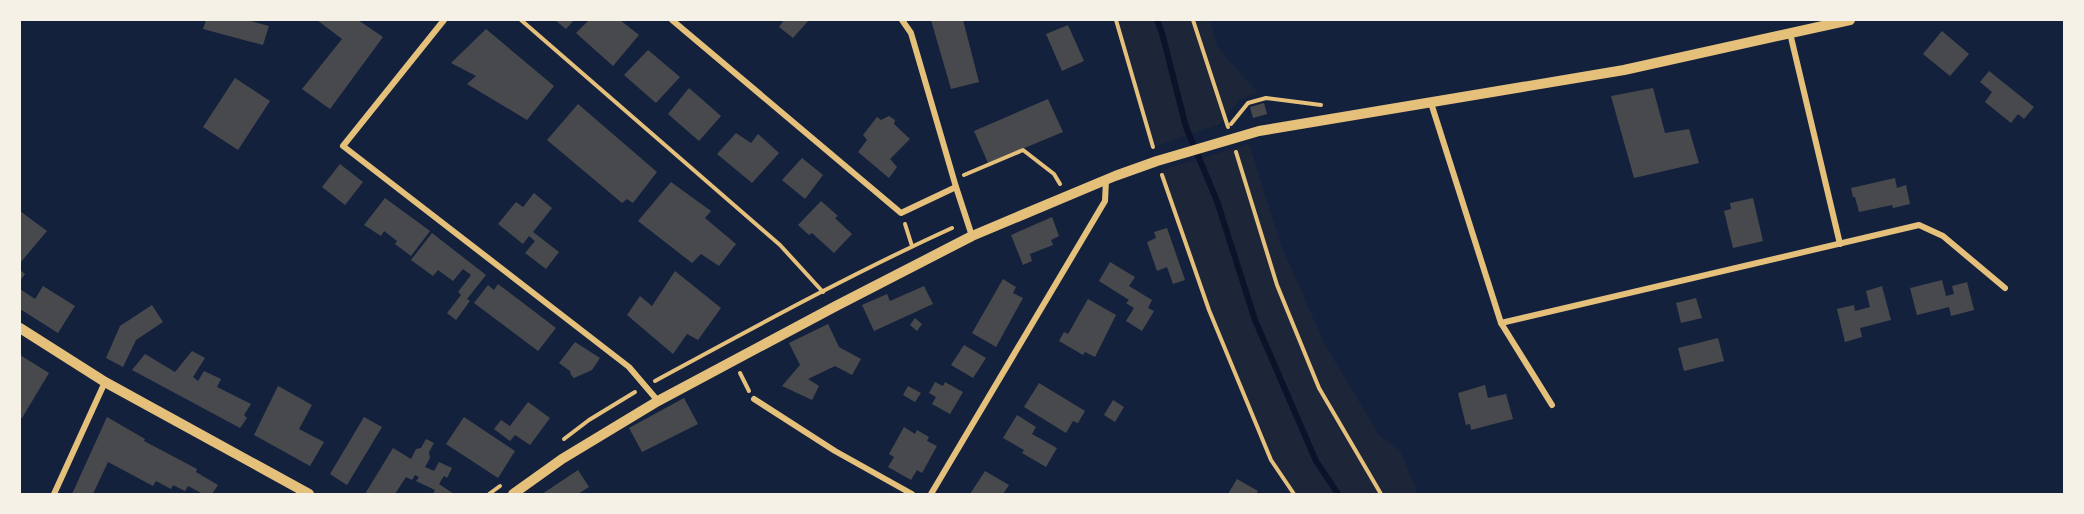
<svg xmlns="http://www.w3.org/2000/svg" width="2084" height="514" viewBox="0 0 2084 514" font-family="'Libre Baskerville',serif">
<rect width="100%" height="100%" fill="#14213d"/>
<g fill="#1d2539">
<polygon points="1116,20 1210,20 1218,48 1257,92 1239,100 1220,124 1156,146"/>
<polygon points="1249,144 1281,245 1325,345 1379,435 1400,451 1418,494 1294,494 1271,460 1209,310 1162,170"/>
</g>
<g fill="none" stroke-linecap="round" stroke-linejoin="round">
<polyline stroke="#0b132b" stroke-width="6" points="1157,20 1162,33 1186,127 1217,201 1255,320 1316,461 1338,494"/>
</g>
<g fill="#48494c">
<polygon points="206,20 247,20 269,26 263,45 203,29"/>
<polygon points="317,20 358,20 383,37 330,109 302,89 342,39"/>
<polygon points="555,20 574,20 566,29"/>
<polygon points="589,20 620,20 639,35 613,66 576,33"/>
<polygon points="784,20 809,20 793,38 779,27"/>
<polygon points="931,20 963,20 979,82 951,89"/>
<polygon points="1068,25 1084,61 1062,71 1046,34"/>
<polygon points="486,29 554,86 527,120 467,84 476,76 451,63"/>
<polygon points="1942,31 1969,54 1950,76 1923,54"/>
<polygon points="648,50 680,77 656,103 624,75"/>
<polygon points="1989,71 2034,107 2024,119 2018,114 2011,123 1985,102 1992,92 1980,82"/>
<polygon points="235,78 270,101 238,150 203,127"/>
<polygon points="689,88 721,116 699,141 668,114"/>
<polygon points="1653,88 1665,133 1689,129 1699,163 1634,178 1611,96"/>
<polygon points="1048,99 1063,132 988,163 974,131"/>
<polygon points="1264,103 1267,114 1253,118 1250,107"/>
<polygon points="578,104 657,172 633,203 627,199 622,203 547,140"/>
<polygon points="889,116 895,120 894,124 910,139 890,159 897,167 889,178 858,152 867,140 863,135 877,117 881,120"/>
<polygon points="736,133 751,143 758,134 779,153 752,183 717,154"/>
<polygon points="802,158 823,175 805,199 782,180"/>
<polygon points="340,164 363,182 345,205 322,187"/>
<polygon points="1895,178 1897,188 1906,185 1910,204 1893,208 1892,205 1859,212 1855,197 1853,197 1851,188"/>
<polygon points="671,182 711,211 705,218 736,244 719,266 701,254 692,263 638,221"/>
<polygon points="534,193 552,208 533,232 559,252 546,269 525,253 535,241 529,236 523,244 498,224 516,202 523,207"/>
<polygon points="385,198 430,231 411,256 395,244 397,241 384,231 381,236 364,225"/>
<polygon points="1753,198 1763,241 1733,248 1724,211 1731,209 1730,203"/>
<polygon points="821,201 838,216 835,218 852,234 834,253 812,233 809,235 798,225"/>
<polygon points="20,211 47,231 20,263"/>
<polygon points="1052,217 1059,236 1051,240 1053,245 1030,254 1032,261 1023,265 1011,235"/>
<polygon points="1167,228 1185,280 1173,284 1167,267 1157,271 1147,242 1156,238 1154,232"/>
<polygon points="432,233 486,275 467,299 470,301 456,320 447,313 461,295 458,292 471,275 463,269 453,281 438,270 433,276 411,260"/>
<polygon points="1110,262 1135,277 1129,286 1152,300 1148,308 1154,311 1142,331 1126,321 1134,308 1126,303 1129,300 1099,281"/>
<polygon points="20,270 25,274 20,281"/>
<polygon points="675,271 721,308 698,340 687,334 673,354 627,315 640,296 652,306"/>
<polygon points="1003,279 1016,287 1013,293 1023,298 996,347 972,333"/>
<polygon points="1942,280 1946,296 1954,294 1952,286 1967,282 1974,310 1951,316 1949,307 1917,315 1910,288"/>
<polygon points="498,284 556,328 538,351 474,303 488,285 494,290"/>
<polygon points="43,286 75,306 58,333 20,309 20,289 35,299"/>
<polygon points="924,286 933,304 874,331 862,305 887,294 890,301"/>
<polygon points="1882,286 1891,320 1860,328 1862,337 1845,342 1837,309 1854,305 1855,311 1870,307 1866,291"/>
<polygon points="1696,298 1702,318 1681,323 1676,303"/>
<polygon points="1088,299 1116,315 1095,357 1085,352 1083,355 1059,341 1064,332 1068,334"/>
<polygon points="152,305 163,322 136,340 123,367 106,358 120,326"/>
<polygon points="915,318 922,324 917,331 910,325"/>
<polygon points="828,324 839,347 861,359 852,375 835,366 808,379 819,386 812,400 782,386 800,365 789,343"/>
<polygon points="1718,338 1724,361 1684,371 1678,348"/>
<polygon points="575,342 600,358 592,370 574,378 571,375 570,371 559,363"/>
<polygon points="964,345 986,358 973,378 951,365"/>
<polygon points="192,351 205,358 193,377 198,381 204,371 221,379 217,387 251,404 244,415 247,418 240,428 132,370 145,354 175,372"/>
<polygon points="20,355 49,373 22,418 20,417"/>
<polygon points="935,382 943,386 945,382 963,392 950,414 932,404 936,397 929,393"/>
<polygon points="1039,383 1085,411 1078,423 1073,421 1066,433 1024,407"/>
<polygon points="1485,385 1488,398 1506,394 1513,419 1471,430 1470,424 1466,425 1458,393"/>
<polygon points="278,386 312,405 299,429 324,442 310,466 254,435"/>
<polygon points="908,386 921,393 915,402 903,395"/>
<polygon points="684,398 698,424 642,452 629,428"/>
<polygon points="1113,400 1124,407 1115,422 1104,415"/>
<polygon points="528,402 550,418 530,445 515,435 510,441 494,429 501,420 510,426"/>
<polygon points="1017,415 1036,427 1032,434 1057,448 1046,467 1022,453 1024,450 1003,438"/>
<polygon points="107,417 145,439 144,441 197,469 196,472 218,485 212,494 203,494 188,486 185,491 173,485 171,489 156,481 153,486 108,462 93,494 72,494"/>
<polygon points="364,417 382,427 347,485 330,474"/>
<polygon points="464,417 515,451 498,478 446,444"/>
<polygon points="904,427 915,434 917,430 929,437 927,441 937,446 922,473 917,470 911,480 888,467 894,457 889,454"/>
<polygon points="426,439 434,443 429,452 430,458 425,467 434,471 439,462 452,468 447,478 444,476 439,484 454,494 433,494 435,490 416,481 419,477 415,475 412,480 406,477 395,494 365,494 393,448 411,459 416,449 421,448"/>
<polygon points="578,470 589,487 578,494 542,494"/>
<polygon points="985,471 1009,485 1003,494 970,494"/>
<polygon points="1237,479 1258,491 1256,494 1228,494"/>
</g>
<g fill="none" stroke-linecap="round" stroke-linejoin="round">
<g stroke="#e5c07b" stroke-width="4">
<polyline points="521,20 780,245 823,292"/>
<polyline points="1116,20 1153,147"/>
<polyline points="1193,20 1228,127"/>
<polyline points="1231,124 1248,103 1266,98 1321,105"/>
<polyline points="1236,152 1277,285 1319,388 1381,494"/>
<polyline points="964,175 1023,150 1054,174 1060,184"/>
<polyline points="1162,175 1209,310 1271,460 1294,494"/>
<polyline points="905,224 912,246"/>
<polyline points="740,373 749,391"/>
<path d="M 655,381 C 753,328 851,274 952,228"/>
<polyline points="564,439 589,420 635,392"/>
<polyline points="489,494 500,486"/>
</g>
<g stroke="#e5c07b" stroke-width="6">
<polyline points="444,20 343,146 629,367 658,401"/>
<polyline points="672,20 901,213 956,187"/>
<polyline points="902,20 911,33 956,187 972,236"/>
<polyline points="1790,33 1840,244"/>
<polyline points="1431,103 1501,323 1552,405"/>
<polyline points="1501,323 1919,225 1943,236 2005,288"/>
<polyline points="754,399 835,451 912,494"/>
<polyline points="54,494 105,382"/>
<polyline points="931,494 1105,201 1106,180"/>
</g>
<g stroke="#e5c07b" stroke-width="10">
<polyline points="20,328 105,382 309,494"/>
<polyline points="513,494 562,459 658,401 836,306 972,236 1115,176 1157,161 1259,131 1624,70 1850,20"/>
</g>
</g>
<rect width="2084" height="514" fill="none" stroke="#f6f1e7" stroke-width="42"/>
</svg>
